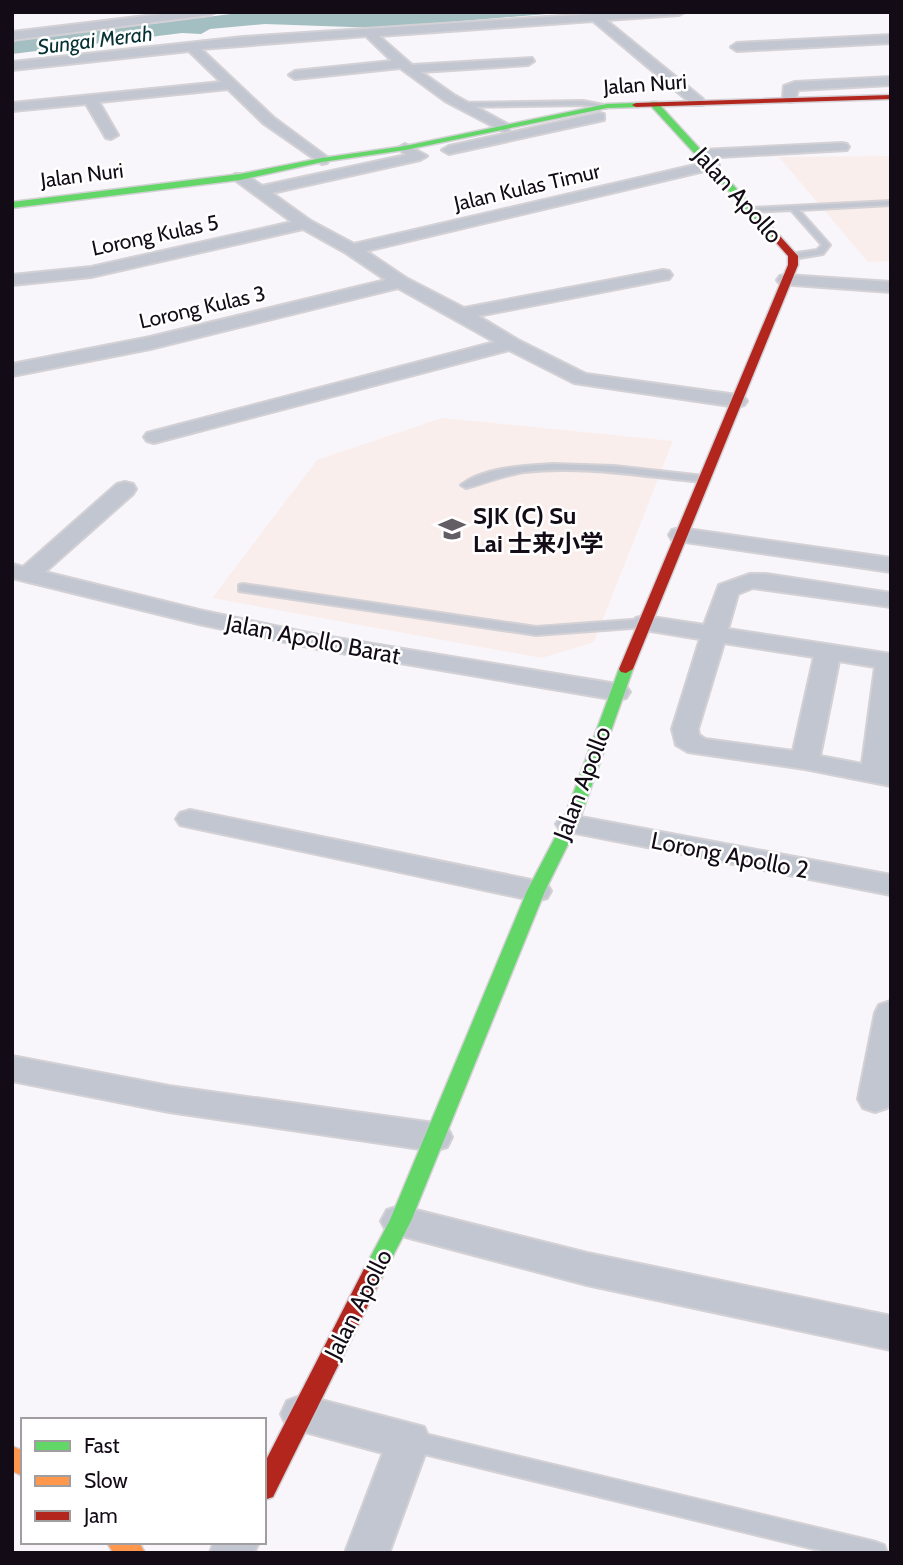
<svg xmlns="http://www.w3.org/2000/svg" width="903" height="1565" viewBox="0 0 903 1565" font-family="Cabin,'Noto Sans SC',sans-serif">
<rect width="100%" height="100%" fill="#f8f6fa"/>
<g fill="#faeeec">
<polygon points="891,156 891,261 868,262 779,157"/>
<polygon points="442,418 673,441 594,642 542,658 212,598 317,460"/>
</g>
<polygon fill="#a3bfc1" points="247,12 571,12 379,28 265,24 210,29 201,34 182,33 12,54 12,41"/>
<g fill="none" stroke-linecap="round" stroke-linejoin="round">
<g stroke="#d3d1d5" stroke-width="4">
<g id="lane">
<polygon points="583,101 609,106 606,108 583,105 457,107 454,105 457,103"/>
<polygon points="891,201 891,205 799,210 830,245 823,254 793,259 789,256 790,254 817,250 822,245 791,210 751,212 747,210 751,208"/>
<path d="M 553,464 L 614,466 L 704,476 L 709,479 L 704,482 C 645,477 584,465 524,472 C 504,475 486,483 466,488 L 461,485 C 484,467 524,466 553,464 Z"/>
<polygon points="243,584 536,627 645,619 651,623 645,627 536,635 239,591 239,585"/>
<polygon points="412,1431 876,1542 884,1545 887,1553 831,1553 412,1451 405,1448 401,1441 405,1434"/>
</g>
</g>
<g stroke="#d3d1d5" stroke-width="4">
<g id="street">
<polygon points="179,12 216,12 210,15 12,40 12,32"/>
<polygon points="623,12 685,12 679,15 606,20 703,99 703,105 693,105 593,21 379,36 412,65 532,58 534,61 528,65 421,72 454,95 509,125 509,131 504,132 445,101 400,68 295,79 289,75 295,71 392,61 366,36 201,49 273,117 327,157 329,160 327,163 322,164 263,123 228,89 99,102 118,135 111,139 106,138 86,104 12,111 12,103 221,82 189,51 12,70 12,62 243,37"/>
<polygon points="891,35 891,43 737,51 731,47 737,43"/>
<polygon points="891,77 891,85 798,90 795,101 790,102 783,98 784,86 795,82"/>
<polygon points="599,113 604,114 604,120 449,154 442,150 449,146"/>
<polygon points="842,143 847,144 849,147 847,150 702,158 695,154 702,150"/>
<polygon points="405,144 427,156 420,160 272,193 311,221 354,244 712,161 717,162 719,165 717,168 366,251 406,278 464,308 663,270 669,271 672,275 669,279 663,280 478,316 518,340 586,374 737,395 744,397 747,401 744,405 737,407 574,383 509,350 154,443 147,441 144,437 147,433 495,342 398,288 150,349 12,376 12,364 150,337 386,280 346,253 303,229 91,277 12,285 12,275 91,267 292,222 235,180 232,177 235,174 245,174 262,186 406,155 398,148"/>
<polygon points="786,275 891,282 891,292 780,284 777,280 780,276"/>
<polygon points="125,482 133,484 136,489 133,494 45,572 199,610 318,635 617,684 626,686 630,692 626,698 617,700 318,649 199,624 12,578 12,564 23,567 117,484"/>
<polygon points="680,528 891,558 891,572 672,540 669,535 672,530"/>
<path d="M 750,574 L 766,574 L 891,593 L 891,607 L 753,588 L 738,594 L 728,629 L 891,654 L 889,769 L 891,786 L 805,769 L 688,752 L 676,745 L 672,729 L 700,639 L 645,630 L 636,628 L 633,623 L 636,618 L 645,616 L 704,625 L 719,585 ZM 724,643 L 814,657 L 793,751 L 705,739 L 699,735 L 698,729 ZM 839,661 L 875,667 L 862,764 L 820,756 Z"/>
<polygon points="190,810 536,881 547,884 551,891 547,898 536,901 180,825 176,819 180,813"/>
<polygon points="570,815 891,875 891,895 560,830 556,824 560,818"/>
<polygon points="891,1001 891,1102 887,1108 875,1112 863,1108 858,1099 875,1013 879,1005"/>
<polygon points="12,1056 169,1086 434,1123 447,1127 452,1137 447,1147 434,1151 169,1112 12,1081"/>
<polygon points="400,1206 587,1253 891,1316 891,1350 587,1285 387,1232 381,1221 387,1210"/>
<polygon points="302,1395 424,1427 430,1440 389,1553 345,1553 383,1453 287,1427 281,1414 287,1401"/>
<polygon points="214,1542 259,1542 254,1553 210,1553"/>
</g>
</g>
<g stroke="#d3d1d5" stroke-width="3">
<g id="fast">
<polygon points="651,102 657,102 778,234 778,238 772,238 651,106"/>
<polygon points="636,103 639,107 607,108 405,150 322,162 240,180 12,208 12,202 240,174 322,158 405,146 607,104"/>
<polygon points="626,665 633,669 578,824 545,891 411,1221 381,1279 373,1282 365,1279 362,1273 390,1220 527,891 562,824 619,669"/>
</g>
</g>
<g stroke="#d3d1d5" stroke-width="3">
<g id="slow">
<polygon points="12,1446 23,1451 23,1476 12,1471"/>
<polygon points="107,1542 139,1542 145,1553 113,1553"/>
</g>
</g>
<g stroke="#d3d1d5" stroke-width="3">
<g id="jam">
<polygon points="891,95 891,99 636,107 632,105 636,103"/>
<polygon points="772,234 778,234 798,256 798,265 633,669 626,673 621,672 619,669 788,265 788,256 772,238"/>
<polygon points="373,1264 381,1267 384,1273 273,1497 264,1500 264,1464 365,1267"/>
</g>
</g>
<use href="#lane" fill="#c1c6d0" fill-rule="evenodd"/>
<use href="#street" fill="#c1c6d0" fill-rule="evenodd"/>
<use href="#fast" fill="#63d668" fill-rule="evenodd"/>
<use href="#slow" fill="#ff974d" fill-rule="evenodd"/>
<use href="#jam" fill="#b3261e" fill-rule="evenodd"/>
</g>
<defs>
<g id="school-bare" transform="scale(2.1)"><path d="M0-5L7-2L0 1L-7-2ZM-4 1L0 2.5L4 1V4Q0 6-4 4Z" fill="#635e66" stroke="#fff" stroke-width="2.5" paint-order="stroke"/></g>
</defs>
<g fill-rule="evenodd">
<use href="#school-bare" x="452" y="529"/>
</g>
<g text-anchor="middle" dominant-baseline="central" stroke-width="5" stroke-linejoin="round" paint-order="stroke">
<g font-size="21" font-style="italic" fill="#063134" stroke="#fff">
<text transform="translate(95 40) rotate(-7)">Sungai Merah</text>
</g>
<g font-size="21" fill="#130c16" stroke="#fff">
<text transform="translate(645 84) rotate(-4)">Jalan Nuri</text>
<text transform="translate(82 175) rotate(-7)">Jalan Nuri</text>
<text transform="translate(527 187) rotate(-13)">Jalan Kulas Timur</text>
<text transform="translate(155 235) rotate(-12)">Lorong Kulas 5</text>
<text transform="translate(202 307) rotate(-13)">Lorong Kulas 3</text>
</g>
<g font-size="24" fill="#130c16" stroke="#fff">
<text transform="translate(738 195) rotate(48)">Jalan Apollo</text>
<text transform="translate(313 639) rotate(11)">Jalan Apollo Barat</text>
<text transform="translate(582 783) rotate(-69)">Jalan Apollo</text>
<text transform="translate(730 855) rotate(11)">Lorong Apollo 2</text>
<text transform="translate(358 1304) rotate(-63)">Jalan Apollo</text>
</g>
<g font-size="24" font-weight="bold" fill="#130c16" stroke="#fff" text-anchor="start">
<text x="473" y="515">SJK (C) Su<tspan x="473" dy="28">Lai 士来小学</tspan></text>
</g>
</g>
<rect width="903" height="1565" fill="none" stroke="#130c16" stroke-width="28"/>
<rect x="21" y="1418" width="245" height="126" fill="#ffffff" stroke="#a19ea2" stroke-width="2"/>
<rect x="35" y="1441" width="35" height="10" fill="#63d668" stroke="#a19ea2" stroke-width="2"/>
<text x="84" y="1453" font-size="21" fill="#130c16">Fast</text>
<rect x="35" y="1476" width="35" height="10" fill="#ff974d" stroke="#a19ea2" stroke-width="2"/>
<text x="84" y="1488" font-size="21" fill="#130c16">Slow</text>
<rect x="35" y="1511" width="35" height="10" fill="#b3261e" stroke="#a19ea2" stroke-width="2"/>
<text x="84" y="1523" font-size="21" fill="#130c16">Jam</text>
</svg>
